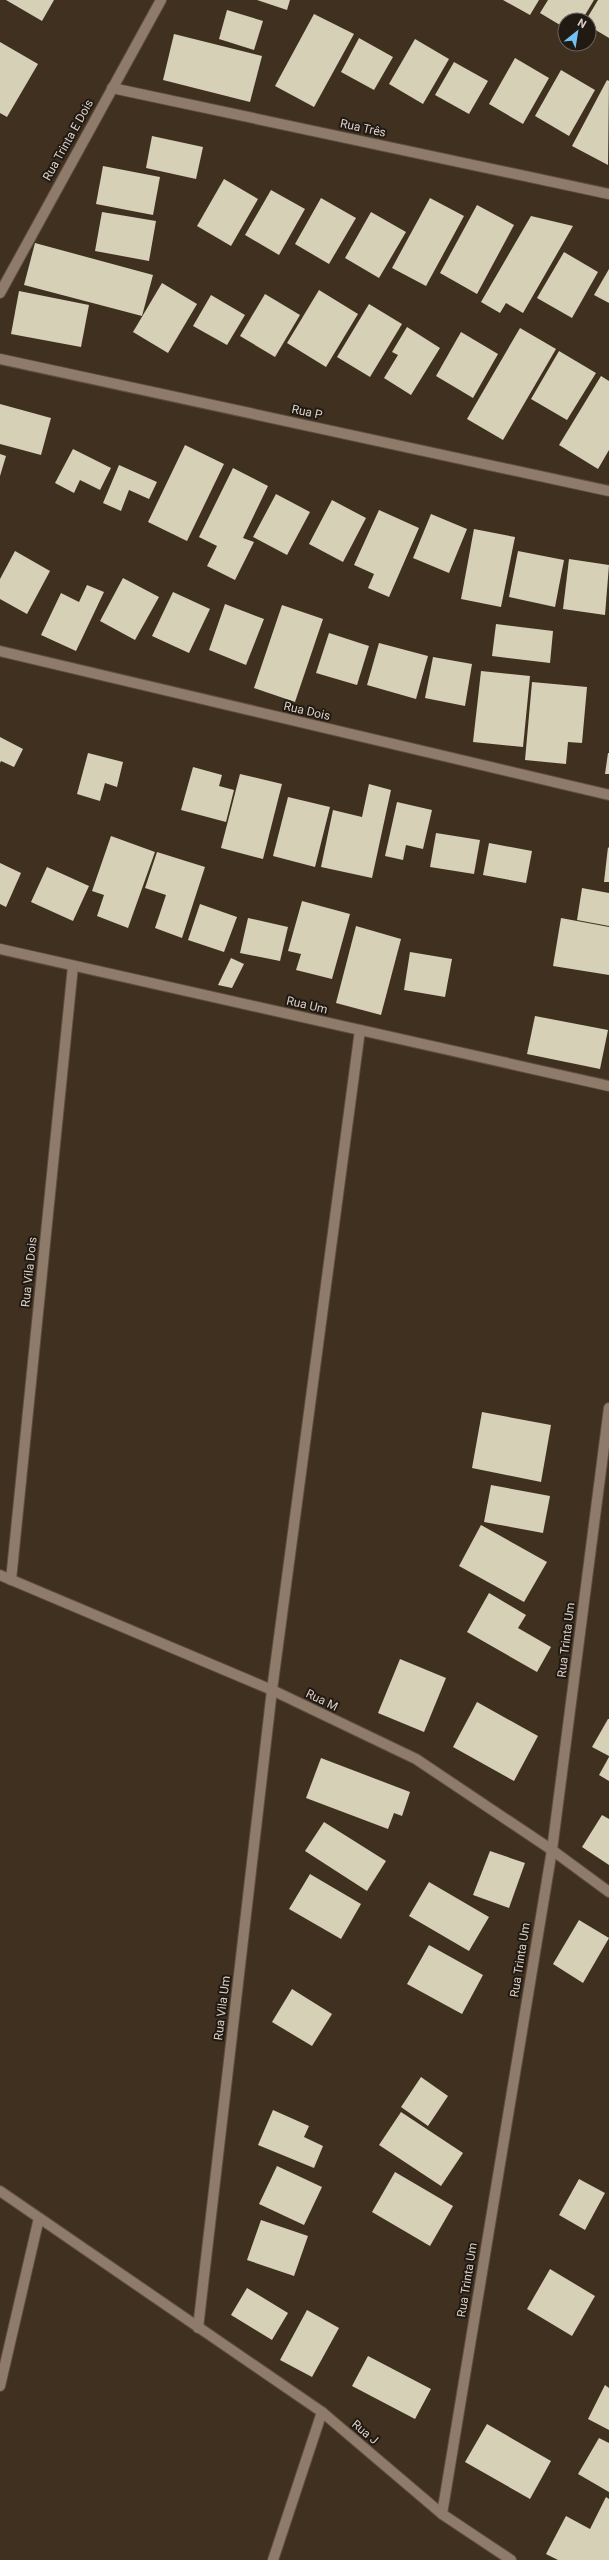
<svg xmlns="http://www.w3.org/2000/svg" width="609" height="2560" viewBox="0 0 609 2560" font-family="Roboto,sans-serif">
<rect width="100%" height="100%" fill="#403020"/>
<g fill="#d5d0b6">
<polygon points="6,0 54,0 42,21"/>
<polygon points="257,0 290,0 287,10"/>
<polygon points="503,0 539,0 530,15"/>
<polygon points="548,0 594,0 582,20 565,20 565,28 540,13"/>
<polygon points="598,0 609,0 609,38 589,26 589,20 586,20"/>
<polygon points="227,10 263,21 254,50 219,39"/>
<polygon points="314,14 354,34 314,107 275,86"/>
<polygon points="174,34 262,56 250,102 163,80"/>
<polygon points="359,38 393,57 374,90 341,72"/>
<polygon points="415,39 449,59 423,104 389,84"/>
<polygon points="0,42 38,64 7,117 0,113"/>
<polygon points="515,58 549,78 523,124 489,104"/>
<polygon points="454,62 488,81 469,114 435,95"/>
<polygon points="561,70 595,90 569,136 535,116"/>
<polygon points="607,80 609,81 608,165 572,146"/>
<polygon points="152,136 203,147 196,179 146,168"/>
<polygon points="103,166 160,177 153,215 96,204"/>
<polygon points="224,179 258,199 231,246 197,226"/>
<polygon points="271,190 305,209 279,255 245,235"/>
<polygon points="321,198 356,218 329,264 295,244"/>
<polygon points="430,198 464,216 426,286 392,268"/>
<polygon points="477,205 514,225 477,294 440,273"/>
<polygon points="102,212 156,221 149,261 95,251"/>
<polygon points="371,212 406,232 379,278 345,258"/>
<polygon points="531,216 573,226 523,313 506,303 500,313 481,302"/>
<polygon points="35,243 153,275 142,316 24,285"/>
<polygon points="564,252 598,272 572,318 537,298"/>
<polygon points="609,269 609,303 594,295"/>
<polygon points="162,283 197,304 168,353 133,332"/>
<polygon points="319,290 358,314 326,367 287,343"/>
<polygon points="19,291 89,305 81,347 11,334"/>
<polygon points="265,294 300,315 275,357 240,336"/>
<polygon points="211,295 245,315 227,345 193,326"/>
<polygon points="369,304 402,324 370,377 337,357"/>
<polygon points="407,327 440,348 411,395 384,378 398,355 392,352"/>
<polygon points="520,328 556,349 503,440 467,419"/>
<polygon points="461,332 498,354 473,398 436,376"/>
<polygon points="559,351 596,373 567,420 531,399"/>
<polygon points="601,376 609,381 609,450 598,469 559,445"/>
<polygon points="0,404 51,418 41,455 0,444"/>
<polygon points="185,445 224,464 187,541 148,522"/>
<polygon points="73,449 111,468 100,490 80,480 74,493 55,483"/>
<polygon points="0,454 6,456 0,476"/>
<polygon points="119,465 157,482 149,499 129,490 121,511 103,503"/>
<polygon points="233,468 268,486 243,538 254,542 235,580 207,566 217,546 199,537"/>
<polygon points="276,494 310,512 287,555 253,537"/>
<polygon points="332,500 366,518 343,562 309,544"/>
<polygon points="379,510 419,528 389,597 368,588 374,574 354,565"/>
<polygon points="431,514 467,529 449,573 413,558"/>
<polygon points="474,529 515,537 501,607 461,599"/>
<polygon points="15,551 50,571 27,614 0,599 0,579"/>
<polygon points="518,551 564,560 555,607 509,597"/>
<polygon points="569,559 609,565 605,615 563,609"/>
<polygon points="123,578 159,597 135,640 100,621"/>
<polygon points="87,585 104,592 76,651 41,635 61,593 79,602"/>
<polygon points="173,592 210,609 189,653 152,636"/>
<polygon points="225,604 264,619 246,665 209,650"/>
<polygon points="282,605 323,619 295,702 254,688"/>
<polygon points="496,624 553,631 550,663 492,656"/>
<polygon points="329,633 369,646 357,685 316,673"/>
<polygon points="379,643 428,656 416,699 367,685"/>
<polygon points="433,657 472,664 465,706 425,698"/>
<polygon points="481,671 530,676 523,747 473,742"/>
<polygon points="532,682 587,687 582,743 568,742 566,764 525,760"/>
<polygon points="0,737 23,749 14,767 1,761 0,763"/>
<polygon points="88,753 123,762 117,787 105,783 100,801 77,794"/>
<polygon points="608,753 609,753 609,774 605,774"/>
<polygon points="193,767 222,775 219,786 234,790 226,822 181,810"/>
<polygon points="240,774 282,784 263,859 221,848"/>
<polygon points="369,784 391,790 372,878 321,867 333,810 362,817"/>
<polygon points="288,797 330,807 315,867 273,856"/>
<polygon points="397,802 432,810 423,849 406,845 403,860 385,856"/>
<polygon points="436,833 480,840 474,874 430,867"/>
<polygon points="111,836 155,852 128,928 97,916 104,895 92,891"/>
<polygon points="489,843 532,851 526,883 483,875"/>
<polygon points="608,847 609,848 609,882 604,882"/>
<polygon points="157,852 205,867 182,938 155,928 166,895 145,888"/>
<polygon points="0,863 21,873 6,907 0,904"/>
<polygon points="47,867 89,886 73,921 31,902"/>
<polygon points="582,888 609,893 609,926 577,920"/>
<polygon points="302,901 350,914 332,979 296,970 301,954 288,951"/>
<polygon points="200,904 237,917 224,952 188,940"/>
<polygon points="248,918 288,927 280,961 240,953"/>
<polygon points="561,918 609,927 609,975 553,966"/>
<polygon points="356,926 401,939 381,1015 336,1003"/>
<polygon points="410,952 452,959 445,997 404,990"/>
<polygon points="231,958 244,964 232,988 218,985"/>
<polygon points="535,1016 608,1030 600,1069 527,1054"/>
<polygon points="482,1412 551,1425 541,1482 472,1468"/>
<polygon points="491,1485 550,1496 543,1533 484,1522"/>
<polygon points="481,1525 547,1562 524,1602 459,1566"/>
<polygon points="489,1593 526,1615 518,1628 551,1647 537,1672 467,1632"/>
<polygon points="400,1659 446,1678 424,1732 378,1713"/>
<polygon points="477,1702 538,1736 514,1781 453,1747"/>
<polygon points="608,1719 609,1719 609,1756 592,1747"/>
<polygon points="609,1757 609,1781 599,1775"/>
<polygon points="321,1758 410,1792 402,1816 394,1813 388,1829 306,1798"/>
<polygon points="602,1815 609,1819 609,1865 582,1847"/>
<polygon points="324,1822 386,1861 367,1891 305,1851"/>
<polygon points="490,1851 525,1863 509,1908 473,1895"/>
<polygon points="310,1874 361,1904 341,1939 289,1909"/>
<polygon points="429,1882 489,1917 469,1951 409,1916"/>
<polygon points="579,1920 609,1938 583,1983 553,1964"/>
<polygon points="429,1945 483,1975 462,2014 407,1984"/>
<polygon points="292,1989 332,2014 312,2046 272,2022"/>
<polygon points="421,2077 448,2096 428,2126 401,2107"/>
<polygon points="273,2110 309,2126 304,2137 323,2146 314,2168 258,2145"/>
<polygon points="401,2112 463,2153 441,2186 379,2145"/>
<polygon points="277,2166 322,2187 304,2225 259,2204"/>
<polygon points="395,2172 453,2206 430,2246 372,2212"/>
<polygon points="579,2179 605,2193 585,2230 559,2215"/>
<polygon points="261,2220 308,2236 294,2276 247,2260"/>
<polygon points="550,2269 595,2296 572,2336 527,2309"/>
<polygon points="247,2288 288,2313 272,2340 231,2315"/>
<polygon points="307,2310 339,2328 312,2377 280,2360"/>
<polygon points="368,2356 431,2389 415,2419 352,2386"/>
<polygon points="605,2385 609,2388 609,2430 588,2419"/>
<polygon points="487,2424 551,2461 530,2499 465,2462"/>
<polygon points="599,2438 609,2443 609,2492 578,2474"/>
<polygon points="606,2497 609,2499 609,2560 558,2560 546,2554 566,2516 590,2529"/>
</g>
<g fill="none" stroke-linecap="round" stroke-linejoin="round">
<g stroke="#5d4e41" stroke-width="12">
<g id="street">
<polyline points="112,88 609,194"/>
<polyline points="0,293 161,0"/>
<polyline points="0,651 609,795"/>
<polyline points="0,949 609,1086"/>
<polyline points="0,1575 272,1690 416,1759 552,1850 609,1892"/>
<polyline points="11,1580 73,966"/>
<polyline points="0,2191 322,2412 442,2514 511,2560"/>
<polyline points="198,2328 272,1690 360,1030"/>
<polyline points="0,2386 39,2218"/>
<polyline points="442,2514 552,1850 609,1408"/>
<polyline points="273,2560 322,2412"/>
</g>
</g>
<g stroke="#5d4e41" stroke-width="12">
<polyline id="secondary" points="0,359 609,491"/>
</g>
<use href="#street" stroke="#8e7b69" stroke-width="10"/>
<use href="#secondary" stroke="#8e7b69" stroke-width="10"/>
</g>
<g text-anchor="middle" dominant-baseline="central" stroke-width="4" stroke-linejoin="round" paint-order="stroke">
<g font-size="12" fill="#dbd0c7" stroke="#211a13">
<text transform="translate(363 128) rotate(12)">Rua Três</text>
<text transform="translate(68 140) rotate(-61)">Rua Trinta E Dois</text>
<text transform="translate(307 412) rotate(12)">Rua P</text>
<text transform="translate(307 711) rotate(13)">Rua Dois</text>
<text transform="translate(307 1005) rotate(13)">Rua Um</text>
<text transform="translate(29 1272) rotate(-84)">Rua Vila Dois</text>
<text transform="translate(566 1640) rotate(-83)">Rua Trinta Um</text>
<text transform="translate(322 1700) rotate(26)">Rua M</text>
<text transform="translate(520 1960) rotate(-81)">Rua Trinta Um</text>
<text transform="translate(222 2008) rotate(-83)">Rua Vila Um</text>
<text transform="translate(467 2280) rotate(-81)">Rua Trinta Um</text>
<text transform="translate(365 2432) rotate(40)">Rua J</text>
</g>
</g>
<g transform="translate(577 32) rotate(30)"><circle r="19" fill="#211a13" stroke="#6b635b"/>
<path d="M0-3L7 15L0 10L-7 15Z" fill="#72c1f5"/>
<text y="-6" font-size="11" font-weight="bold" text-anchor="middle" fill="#dbd0c7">N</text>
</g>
</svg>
